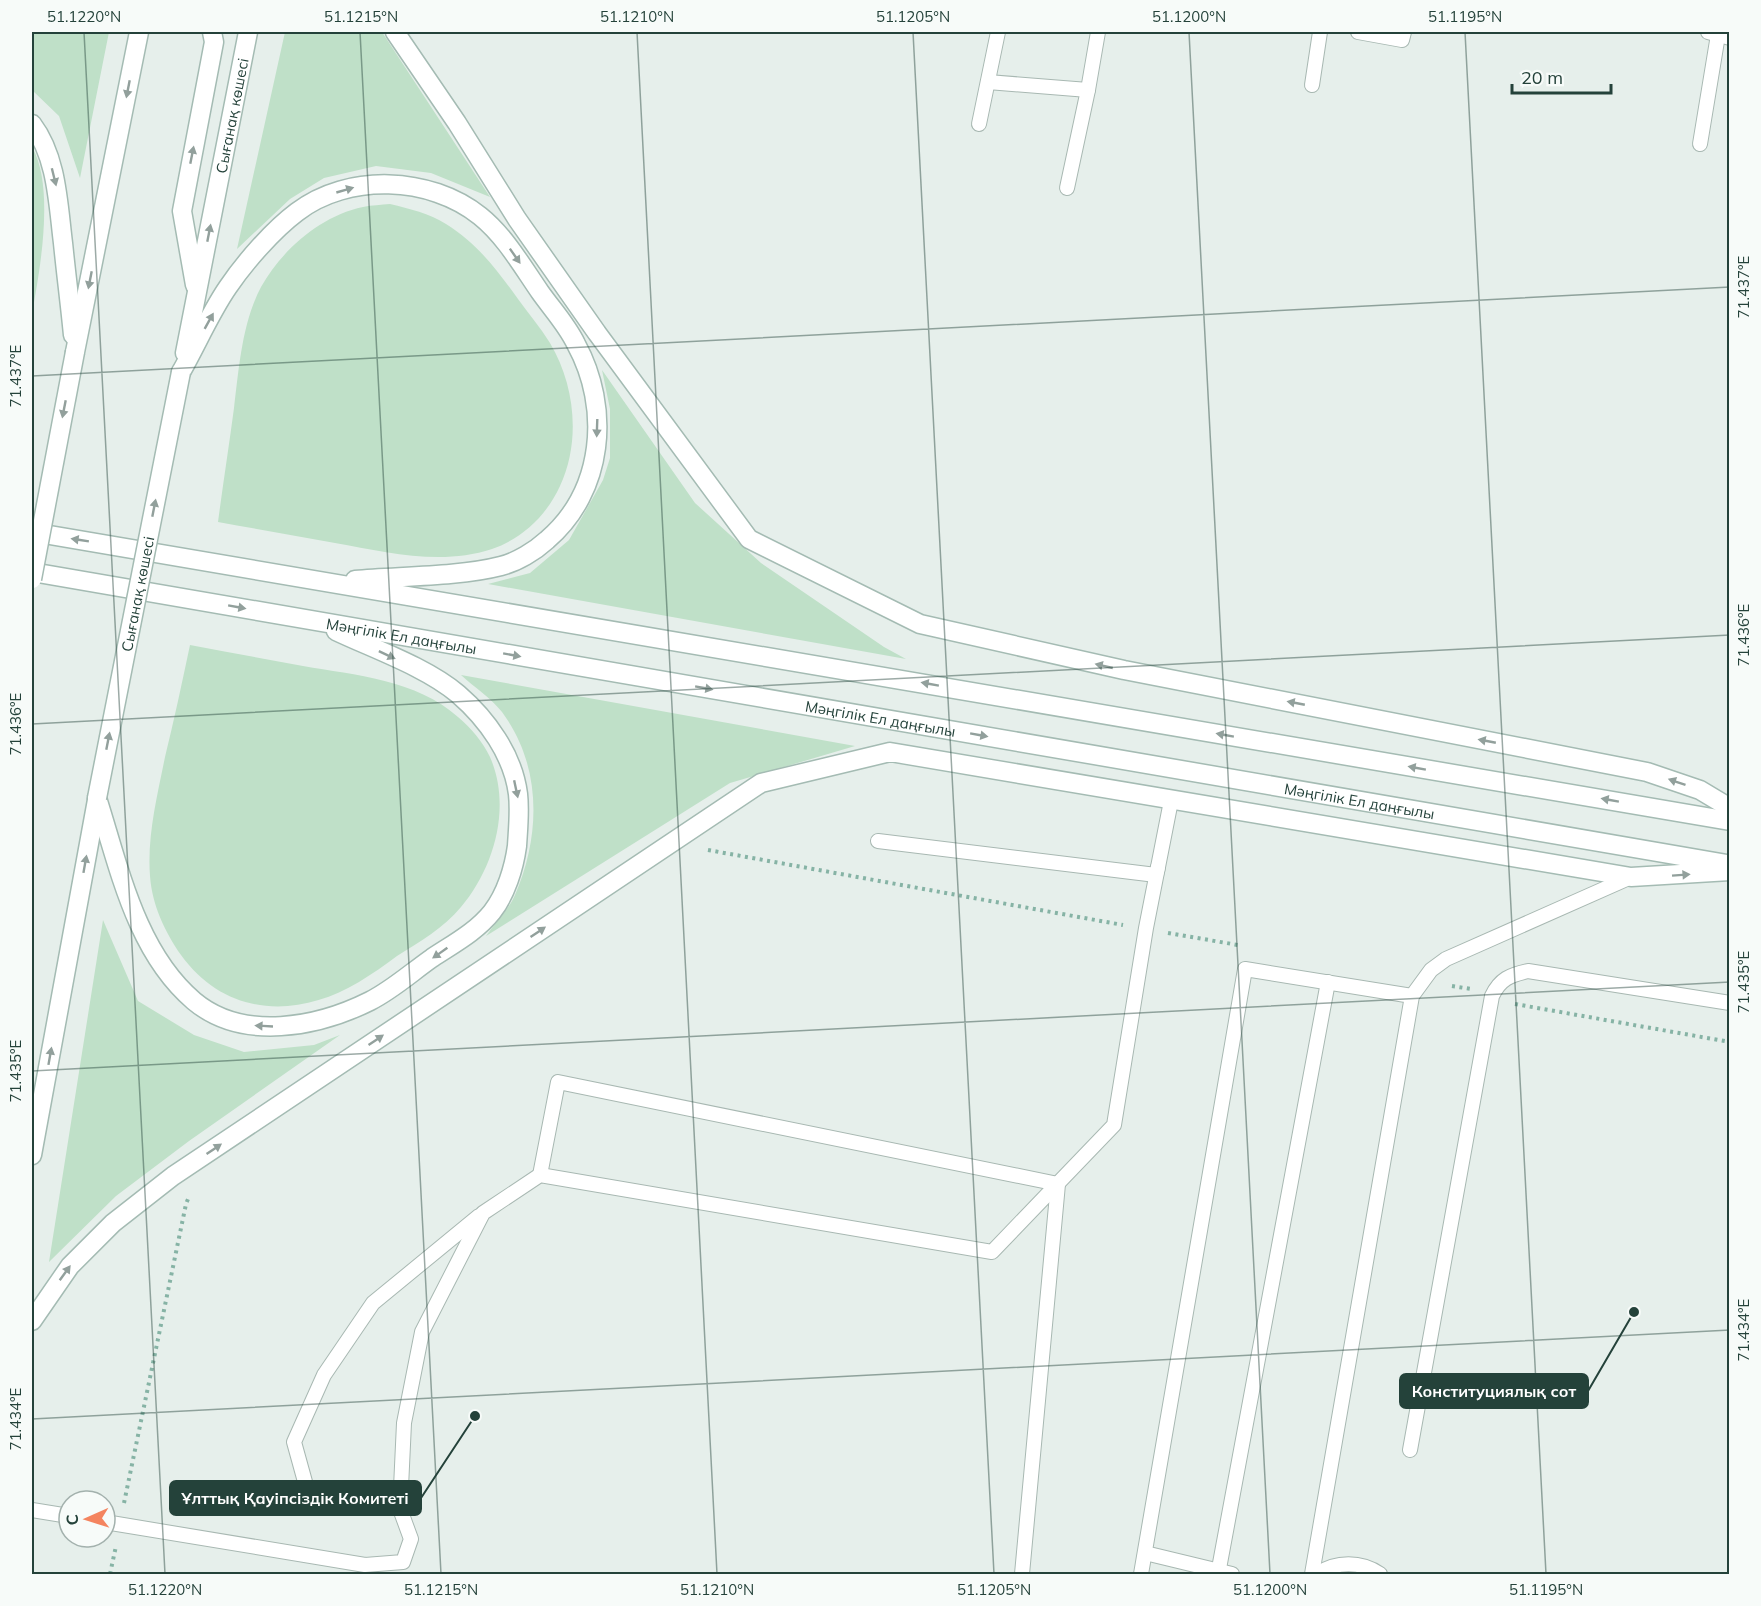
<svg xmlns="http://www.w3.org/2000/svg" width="1761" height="1606" viewBox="0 0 1761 1606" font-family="Mulish,sans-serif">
<rect width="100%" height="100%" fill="#e6efeb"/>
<g fill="#bfe0c8">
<polygon points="32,32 109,32 80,178 59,116 32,90"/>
<polygon points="285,32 382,32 490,197 431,173 376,166 324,178 290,199 237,249"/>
<path d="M 32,147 C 55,187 40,270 32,313 Z"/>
<path d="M 390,204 C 410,209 429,213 446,224 C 477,243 497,270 518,299 C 528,313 540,327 550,343 C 575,385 581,441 560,486 C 546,516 523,538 492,549 C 441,566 386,552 335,543 C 296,536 257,529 218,522 C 223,484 229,446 234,408 C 239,368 242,323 261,287 C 282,250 320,216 363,207 C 372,205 381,205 390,204 Z"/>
<polygon points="602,370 695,503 761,563 884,647 906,659 488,584 530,573 569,540 603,480 610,458 610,409"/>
<path d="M 190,645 C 228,652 265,659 303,666 C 355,675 417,680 458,717 C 471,728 483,742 490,757 C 512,807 494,868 461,907 C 444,928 419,942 397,956 C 385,965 372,974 359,982 C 297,1019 226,1017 181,955 C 165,932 152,905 150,876 C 147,836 157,797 165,757 C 174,720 182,683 190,645 Z"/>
<path d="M 461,675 L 855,746 L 730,783 L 486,936 C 495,923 509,909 515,895 C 541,835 542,766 502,712 C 491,698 474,687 461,675 Z"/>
<polygon points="103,920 138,1001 194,1035 244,1052 314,1045 340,1035 189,1141 116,1196 49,1262"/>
</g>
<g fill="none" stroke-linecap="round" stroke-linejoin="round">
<g stroke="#a8b8b2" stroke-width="16">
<g id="service">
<polyline points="1358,32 1402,40 1404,32"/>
<polyline points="1708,32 1730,38"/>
<polyline points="988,82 1088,90 1098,32"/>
<polyline points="1312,85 1320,32"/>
<polyline points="979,124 998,32"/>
<polyline points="1700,144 1718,35"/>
<polyline points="1067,188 1088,90"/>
<polyline points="878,841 1156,875 1158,867"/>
<polyline points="540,1175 558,1082 1058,1184 1022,1574"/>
<path d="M 1410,1450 L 1492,996 C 1500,979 1510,975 1528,971 L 1730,1003"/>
<polyline points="400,1509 307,1489 294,1442 324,1375 373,1303 479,1216"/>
<polyline points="32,1510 69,1516"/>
<polyline points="105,1522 365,1565 403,1562 411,1539 400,1509 404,1423 422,1332 483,1213 540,1175 992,1252 1114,1125 1146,928 1171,801"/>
<polyline points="1145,1553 1232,1574"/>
<polyline points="1141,1574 1245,969 1412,996"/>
<polyline points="1218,1574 1328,982"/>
<polyline points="1312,1574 1412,996 1431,970 1446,959 1631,877"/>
<path d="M 1317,1574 C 1336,1561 1361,1561 1380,1574"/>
</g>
</g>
<g stroke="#a4bbb3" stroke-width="21">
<g id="secondary">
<polyline points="395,32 457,123 517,219 597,333 749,539 920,624 1124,670 1647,772 1700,790 1730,808"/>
<path d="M 32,124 C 57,157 58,203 63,243 C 66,273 70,304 73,335"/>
<polyline points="195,285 182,211 214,42 212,32"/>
<polyline points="75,352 139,32"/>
<path id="s1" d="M 185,353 L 248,32"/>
<path d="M 181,372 C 197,344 210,313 228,287 C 245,262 273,230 297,212 C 348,173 430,176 480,216 C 505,236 522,266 540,292 C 552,309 567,325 576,344 C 611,408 604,491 547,540 C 535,551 517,562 501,566 C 458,577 400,576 355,580"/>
<polyline points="32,532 1730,821"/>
<path id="s2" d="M 32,572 L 1727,864"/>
<path d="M 97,798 C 119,867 136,952 194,1001 C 243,1042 318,1027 370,1001 C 392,990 412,972 432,958 C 453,944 476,932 492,912 C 506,894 514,868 517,846 C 518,829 520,811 518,794 C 513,755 487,719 458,694 C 426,667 374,649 336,631"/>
<polyline points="32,1155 97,800"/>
<polyline points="32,1321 70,1266 113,1223 173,1176 761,783 890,752 1631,877 1730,871"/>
</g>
</g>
<g stroke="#86b3a5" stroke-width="4" stroke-dasharray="3 4.5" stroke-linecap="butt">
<polyline points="708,850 1123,925"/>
<polyline points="1168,933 1238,945"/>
<polyline points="1452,986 1471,989"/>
<polyline points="1515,1004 1730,1042"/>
<polyline points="124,1503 186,1204 188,1199"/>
<polyline points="110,1574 116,1546"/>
</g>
<use href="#service" stroke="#fff" stroke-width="14"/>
<use href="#secondary" stroke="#fff" stroke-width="18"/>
<g stroke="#a4bbb3" stroke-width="21" stroke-linecap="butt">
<g id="secondary-bridge">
<polyline points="32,579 75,352"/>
<path id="s3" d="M 97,798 L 181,372"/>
</g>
</g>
<use href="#secondary-bridge" stroke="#fff" stroke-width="18"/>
</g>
<defs><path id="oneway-solid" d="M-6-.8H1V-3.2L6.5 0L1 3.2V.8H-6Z" transform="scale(1.5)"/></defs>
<g fill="#92a09c">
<use href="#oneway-solid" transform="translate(128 89) rotate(101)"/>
<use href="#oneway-solid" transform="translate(192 155) rotate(-79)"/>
<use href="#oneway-solid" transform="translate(54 177) rotate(76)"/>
<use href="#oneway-solid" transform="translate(345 190) rotate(-16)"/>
<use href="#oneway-solid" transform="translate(209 233) rotate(-79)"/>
<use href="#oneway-solid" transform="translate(515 256) rotate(55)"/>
<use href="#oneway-solid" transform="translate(90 280) rotate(101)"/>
<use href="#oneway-solid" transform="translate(209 321) rotate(-61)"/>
<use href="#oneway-solid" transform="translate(64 409) rotate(101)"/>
<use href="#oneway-solid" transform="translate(597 428) rotate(92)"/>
<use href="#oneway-solid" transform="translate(154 508) rotate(-79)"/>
<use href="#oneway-solid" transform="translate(80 540) rotate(-171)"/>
<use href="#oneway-solid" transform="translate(237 607) rotate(10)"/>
<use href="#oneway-solid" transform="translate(387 655) rotate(25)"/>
<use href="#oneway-solid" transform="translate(512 655) rotate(10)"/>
<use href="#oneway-solid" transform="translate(1104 666) rotate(-167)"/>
<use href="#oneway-solid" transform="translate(930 684) rotate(-170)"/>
<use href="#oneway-solid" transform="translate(704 688) rotate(10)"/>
<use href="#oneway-solid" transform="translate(1296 703) rotate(-169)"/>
<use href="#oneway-solid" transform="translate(979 735) rotate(10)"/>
<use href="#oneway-solid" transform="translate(1225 735) rotate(-170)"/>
<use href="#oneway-solid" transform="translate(108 741) rotate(-79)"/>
<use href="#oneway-solid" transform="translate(1487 741) rotate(-169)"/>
<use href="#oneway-solid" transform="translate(1417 768) rotate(-170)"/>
<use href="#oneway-solid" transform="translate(1677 782) rotate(-161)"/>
<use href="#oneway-solid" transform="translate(516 789) rotate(78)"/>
<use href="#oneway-solid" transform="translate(1610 800) rotate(-170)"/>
<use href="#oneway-solid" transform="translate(85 864) rotate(-80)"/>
<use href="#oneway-solid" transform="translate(1681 875) rotate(-4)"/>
<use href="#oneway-solid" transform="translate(538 932) rotate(-34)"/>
<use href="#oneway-solid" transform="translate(440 953) rotate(145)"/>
<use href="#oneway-solid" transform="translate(264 1026) rotate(-177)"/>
<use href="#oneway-solid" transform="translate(376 1040) rotate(-34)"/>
<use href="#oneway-solid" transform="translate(50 1056) rotate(-80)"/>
<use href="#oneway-solid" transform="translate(214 1149) rotate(-34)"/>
<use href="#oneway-solid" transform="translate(65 1273) rotate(-54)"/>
</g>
<path fill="none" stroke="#24423a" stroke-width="1.5" stroke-opacity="0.45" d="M 84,32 L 165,1574M 360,32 L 441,1574M 637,32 L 717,1574M 913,32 L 994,1574M 1189,32 L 1270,1574M 1465,32 L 1546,1574M 32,376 L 1730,287M 32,724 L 1730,635M 32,1071 L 1730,982M 32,1419 L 1730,1330"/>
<g text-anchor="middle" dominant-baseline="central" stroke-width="5" stroke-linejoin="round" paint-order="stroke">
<g font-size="15" fill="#24423a" stroke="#f7fbf9">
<text stroke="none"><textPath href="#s1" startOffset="242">Сығанақ көшесі</textPath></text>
<text stroke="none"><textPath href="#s3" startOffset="208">Сығанақ көшесі</textPath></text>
<text stroke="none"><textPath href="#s2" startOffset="375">Мәңгілік Ел даңғылы</textPath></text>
<text stroke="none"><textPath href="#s2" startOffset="861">Мәңгілік Ел даңғылы</textPath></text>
<text stroke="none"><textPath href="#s2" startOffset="1347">Мәңгілік Ел даңғылы</textPath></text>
</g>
</g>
<path fill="none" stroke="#24423a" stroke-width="2" d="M1634 1312L1588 1391M475 1416L421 1498"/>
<g fill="#24423a" stroke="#f7fbf9" stroke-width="2">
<circle cx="1634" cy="1312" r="6"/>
<circle cx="475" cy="1416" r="6"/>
</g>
<g fill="#24423a" stroke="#24423a" stroke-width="2">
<rect x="1400" y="1374" width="188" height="34" rx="6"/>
<rect x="170" y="1481" width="251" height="34" rx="6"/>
</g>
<g font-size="16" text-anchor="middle" font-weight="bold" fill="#fff">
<text x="1494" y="1397">Конституциялық сот</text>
<text x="295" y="1504">Ұлттық Қауіпсіздік Комитеті</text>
</g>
<rect width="1761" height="1606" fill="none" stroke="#f7fbf9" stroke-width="66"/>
<g transform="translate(87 1519) rotate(267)"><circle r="28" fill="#f7fbf9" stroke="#a3b1ad" stroke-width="1.5"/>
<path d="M0-4.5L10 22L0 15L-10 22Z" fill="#f4845f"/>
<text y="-9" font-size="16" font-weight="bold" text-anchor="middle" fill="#24423a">С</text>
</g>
<path d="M1512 84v9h99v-9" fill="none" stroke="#24423a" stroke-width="3"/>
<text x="1521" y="84" font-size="18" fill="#24423a" stroke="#f7fbf9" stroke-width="4.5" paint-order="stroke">20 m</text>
<rect x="33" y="33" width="1695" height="1540" fill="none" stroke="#24423a" stroke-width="2"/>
<g font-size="15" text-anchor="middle" fill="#24423a">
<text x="84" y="22">51.1220°N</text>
<text x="361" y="22">51.1215°N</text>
<text x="637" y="22">51.1210°N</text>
<text x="913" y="22">51.1205°N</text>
<text x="1189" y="22">51.1200°N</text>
<text x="1465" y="22">51.1195°N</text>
<text transform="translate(1744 287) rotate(-90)" y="5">71.437°E</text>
<text transform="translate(16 376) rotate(-90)" y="5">71.437°E</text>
<text transform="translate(1744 635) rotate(-90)" y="5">71.436°E</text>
<text transform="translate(16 724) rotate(-90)" y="5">71.436°E</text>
<text transform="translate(1744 982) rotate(-90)" y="5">71.435°E</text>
<text transform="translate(16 1071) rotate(-90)" y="5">71.435°E</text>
<text transform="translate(1744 1330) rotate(-90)" y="5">71.434°E</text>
<text transform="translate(16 1419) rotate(-90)" y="5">71.434°E</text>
<text x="165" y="1595">51.1220°N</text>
<text x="441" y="1595">51.1215°N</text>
<text x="717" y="1595">51.1210°N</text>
<text x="994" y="1595">51.1205°N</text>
<text x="1270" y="1595">51.1200°N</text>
<text x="1546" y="1595">51.1195°N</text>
</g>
</svg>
